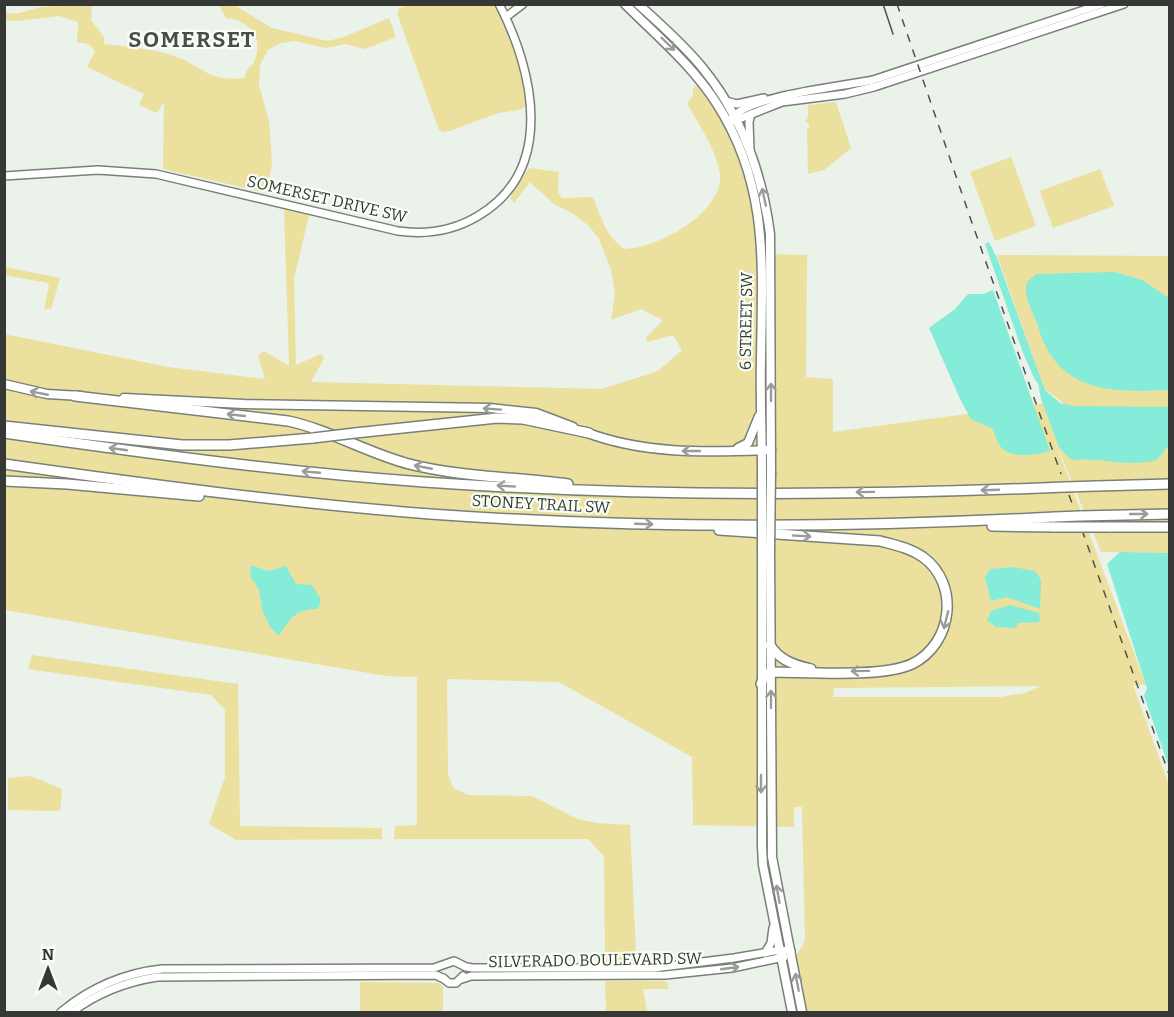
<svg xmlns="http://www.w3.org/2000/svg" width="1174" height="1017" viewBox="0 0 1174 1017" font-family="Bitter,serif">
<rect width="100%" height="100%" fill="#eaf2e9"/>
<g fill="#ebe09d" fill-rule="evenodd">
<path d="M 76,4 L 92,5 L 91,20 L 104,37 L 104,44 C 128,47 151,48 174,56 C 206,67 205,82 245,78 C 245,70 250,68 254,62 C 265,38 249,20 226,18 L 219,5 L 234,5 L 272,28 L 328,41 L 344,37 L 389,18 L 396,37 L 365,49 L 345,44 L 326,48 L 295,41 L 281,43 L 268,50 L 260,65 L 259,85 L 269,121 L 272,163 L 267,193 L 163,169 L 164,103 L 163,103 L 157,113 L 139,105 L 144,94 L 87,67 L 95,51 L 89,44 L 77,42 L 78,22 L 59,16 L 16,21 L 5,20 L 5,12 C 18,17 28,9 42,7 C 53,5 64,8 76,4 Z"/>
<path d="M 409,5 L 493,5 C 511,36 523,69 526,106 L 519,110 L 498,113 L 450,131 L 443,132 L 439,130 L 397,13 L 399,8 Z"/>
<path d="M 698,84 C 724,119 744,161 752,203 C 756,220 756,237 758,254 L 807,255 L 806,377 L 833,379 L 833,432 L 1041,404 L 1064,404 L 1044,388 L 997,255 L 1169,256 L 1169,553 L 1101,552 L 1052,434 L 1146,685 L 1133,685 L 1169,785 L 1169,1012 L 804,1012 L 795,957 L 803,945 L 805,938 L 802,807 L 794,807 L 794,827 L 693,825 L 692,757 L 559,682 L 447,679 L 448,773 L 453,788 L 468,795 L 532,796 L 577,819 L 597,823 L 630,825 L 636,953 L 662,954 L 662,960 L 653,965 L 605,965 L 604,856 L 588,839 L 394,839 L 395,826 L 417,825 L 417,677 L 386,676 L 5,610 L 4,334 L 168,367 L 265,379 L 258,356 L 264,351 L 289,366 L 284,209 L 309,215 L 294,279 L 296,365 L 321,354 L 324,358 L 311,382 L 602,389 L 658,371 L 682,350 L 673,335 L 648,342 L 646,338 L 663,320 L 641,309 L 611,320 L 615,293 L 611,269 L 599,239 L 589,226 L 572,213 L 554,204 L 530,182 L 514,203 L 511,199 L 511,195 L 529,168 L 559,172 L 558,193 L 562,198 L 593,197 C 602,220 605,234 624,249 C 657,249 723,213 720,175 C 718,153 698,123 687,103 L 693,95 L 693,88 ZM 1040,686 L 1025,693 L 1000,697 L 833,697 L 834,688 Z"/>
<polygon points="836,102 851,148 824,170 808,174 807,129 809,128 809,123 805,122 808,116 808,105"/>
<polygon points="1011,157 1036,226 995,241 970,172"/>
<polygon points="1100,169 1114,206 1053,228 1040,191"/>
<polygon points="5,267 60,278 51,309 44,309 49,285 48,283 5,275"/>
<polygon points="32,655 238,684 240,826 382,828 382,839 236,840 209,824 225,777 225,710 211,695 28,669"/>
<polygon points="31,776 62,789 60,811 8,810 8,778"/>
<polygon points="605,981 664,981 667,982 669,989 643,989 647,1012 606,1012"/>
<polygon points="360,982 439,983 443,987 443,1012 360,1012"/>
</g>
<g fill="#84ecd9">
<path d="M 989,242 L 997,258 L 1045,390 L 1060,403 L 1073,406 L 1169,407 L 1169,445 L 1157,460 C 1128,468 1102,457 1073,460 L 1066,455 L 1059,447 L 1041,399 L 1038,383 L 1035,380 L 1023,353 L 985,244 Z"/>
<path d="M 1115,272 L 1142,280 L 1169,298 L 1169,390 C 1123,392 1071,395 1046,347 C 1041,338 1039,329 1036,320 C 1031,308 1022,293 1028,281 L 1037,274 Z"/>
<path d="M 993,290 L 1050,451 C 1037,455 1011,459 1001,447 C 997,443 995,435 993,429 L 971,419 L 961,401 L 929,328 L 955,309 L 968,294 L 984,294 Z"/>
<polygon points="1120,552 1169,553 1169,767 1144,696 1147,688 1107,564"/>
<path d="M 250,565 L 269,571 L 286,566 L 296,584 L 312,585 L 321,600 L 318,609 C 296,609 290,618 279,636 L 270,627 L 262,609 L 259,589 L 251,578 Z"/>
<polygon points="1014,567 1035,571 1041,580 1040,609 1007,597 991,601 985,577 990,569"/>
<polygon points="1010,605 1039,613 1040,622 1018,623 1016,628 996,627 987,620 991,611"/>
</g>
<g fill="none" stroke-linecap="round" stroke-linejoin="round">
<g stroke="#798078" stroke-width="10">
<g id="minor">
<polyline points="506,17 523,4"/>
<polyline points="726,101 737,104 764,98"/>
<path d="M 731,119 C 749,95 841,87 873,80 L 1102,4"/>
<polyline points="734,121 782,102 845,94 874,87 1124,4"/>
<polyline points="750,150 749,122 751,114"/>
<path d="M 4,176 L 98,170 L 156,174 L 398,231 C 427,235 453,231 478,216 C 556,170 534,71 499,4"/>
<polyline points="765,953 771,943 773,928"/>
<polyline points="443,978 449,983 456,983 463,976"/>
<polyline points="462,979 471,976 665,975 732,968 784,957"/>
<path d="M 61,1012 C 90,988 124,973 162,969 L 434,968 L 454,961 L 466,967 L 473,968 L 654,968 L 734,958 L 780,950 L 791,951"/>
<path d="M 72,1012 C 97,993 125,982 157,977 L 436,975 L 444,979"/>
</g>
</g>
<g stroke="#798078" stroke-width="11">
<g id="major">
<path d="M 625,4 C 658,37 692,65 717,104 C 770,187 762,267 761,360 C 760,397 762,435 762,473"/>
<path d="M 638,4 C 660,24 682,43 701,66 C 741,114 762,173 770,234 L 771,473"/>
<polyline points="4,384 47,394 81,396"/>
<polyline points="124,398 244,404 490,408 536,413 573,427"/>
<path d="M 585,432 C 645,455 708,452 771,450"/>
<polyline points="738,448 748,443 759,416"/>
<polyline points="762,551 762,846 763,865 792,1012"/>
<polyline points="770,551 772,857 802,1012"/>
</g>
</g>
<g stroke="#798078" stroke-width="12">
<g id="highway">
<path d="M 75,396 L 288,421 C 330,430 367,453 409,464 C 460,477 516,477 568,484"/>
<polyline points="4,426 182,445 229,445 313,438"/>
<path d="M 4,433 C 144,453 283,472 424,482 C 637,497 852,496 1065,487"/>
<polyline points="355,433 497,418 523,419 589,433"/>
<path d="M 4,464 C 146,484 288,503 430,514 C 638,529 847,528 1055,517"/>
<polyline points="4,481 67,484 199,496"/>
<polyline points="1097,486 1170,484"/>
<polyline points="1080,516 1170,514"/>
<polyline points="992,526 1055,527"/>
<polyline points="1109,527 1170,527"/>
<path d="M 719,530 L 880,541 C 895,545 910,548 923,557 C 960,584 953,644 912,664 C 882,678 806,672 771,672 L 764,676 L 761,684"/>
<path d="M 770,645 C 779,660 794,665 811,669"/>
</g>
</g>
<use href="#minor" stroke="#fff" stroke-width="7"/>
<use href="#major" stroke="#fff" stroke-width="8"/>
<use href="#highway" stroke="#fff" stroke-width="9"/>
<polyline stroke="#4f524e" stroke-width="1.5" points="883,4 893,34"/>
<g stroke="#4f524e" stroke-width="1.5" stroke-dasharray="8 8" stroke-linecap="butt">
<polyline points="897,4 971,220 1061,474"/>
<polyline points="1069,495 1073,506"/>
<polyline points="1082,530 1170,777"/>
</g>
<g stroke="#798078" stroke-width="11" stroke-linecap="butt">
<g id="major-bridge">
<polyline points="762,473 762,551"/>
<polyline points="770,551 771,473"/>
</g>
</g>
<g stroke="#798078" stroke-width="12" stroke-linecap="butt">
<g id="highway-bridge">
<polyline points="313,438 355,433"/>
<polyline points="1065,487 1097,486"/>
<polyline points="1055,517 1080,516"/>
<polyline points="1055,527 1109,527"/>
</g>
</g>
<use href="#major-bridge" stroke="#fff" stroke-width="8"/>
<use href="#highway-bridge" stroke="#fff" stroke-width="9"/>
</g>
<defs><path id="oneway-shaft" d="M-6 0H5M1.5-3L5.5 0L1.5 3" fill="none" stroke-width="1.6" stroke-linecap="round" stroke-linejoin="round" transform="scale(1.5)"/></defs>
<g stroke="#9a9c9a">
<use href="#oneway-shaft" transform="translate(668 44) rotate(44)"/>
<use href="#oneway-shaft" transform="translate(764 197) rotate(-102)"/>
<use href="#oneway-shaft" transform="translate(771 392) rotate(-90)"/>
<use href="#oneway-shaft" transform="translate(39 393) rotate(-169)"/>
<use href="#oneway-shaft" transform="translate(492 409) rotate(-176)"/>
<use href="#oneway-shaft" transform="translate(236 415) rotate(-174)"/>
<use href="#oneway-shaft" transform="translate(118 449) rotate(-172)"/>
<use href="#oneway-shaft" transform="translate(691 451) rotate(180)"/>
<use href="#oneway-shaft" transform="translate(423 467) rotate(-169)"/>
<use href="#oneway-shaft" transform="translate(311 472) rotate(-175)"/>
<use href="#oneway-shaft" transform="translate(506 486) rotate(-177)"/>
<use href="#oneway-shaft" transform="translate(990 490) rotate(178)"/>
<use href="#oneway-shaft" transform="translate(865 492) rotate(179)"/>
<use href="#oneway-shaft" transform="translate(1139 514)"/>
<use href="#oneway-shaft" transform="translate(644 524) rotate(2)"/>
<use href="#oneway-shaft" transform="translate(802 536) rotate(3)"/>
<use href="#oneway-shaft" transform="translate(946 620) rotate(104)"/>
<use href="#oneway-shaft" transform="translate(860 671) rotate(179)"/>
<use href="#oneway-shaft" transform="translate(771 699) rotate(-90)"/>
<use href="#oneway-shaft" transform="translate(761 784) rotate(90)"/>
<use href="#oneway-shaft" transform="translate(778 894) rotate(-100)"/>
<use href="#oneway-shaft" transform="translate(730 968) rotate(-8)"/>
<use href="#oneway-shaft" transform="translate(797 982) rotate(-101)"/>
</g>
<g text-anchor="middle" dominant-baseline="central" stroke-width="4.5" stroke-linejoin="round" paint-order="stroke">
<g font-size="16" fill="#363835" stroke="#f8fff6">
<text transform="translate(327 199) rotate(13)">SOMERSET DRIVE SW</text>
<text transform="translate(746 321) rotate(-89)">6 STREET SW</text>
<text transform="translate(541 504) rotate(3)">STONEY TRAIL SW</text>
<text transform="translate(595 960) rotate(-1)">SILVERADO BOULEVARD SW</text>
</g>
<g font-size="22" font-weight="bold" letter-spacing="1.5" fill="#494f48" stroke="#f8fff6">
<text x="192" y="39">SOMERSET</text>
</g>
</g>
<rect width="1174" height="1017" fill="none" stroke="#363835" stroke-width="12"/>
<g transform="translate(48 969)" stroke="#f8fff6" stroke-width="4.5" paint-order="stroke">
<path d="M0-4.5L10 22L0 15L-10 22Z" fill="#363835"/>
<text y="-9" font-size="16" font-weight="bold" text-anchor="middle" fill="#363835">N</text>
</g>
</svg>
